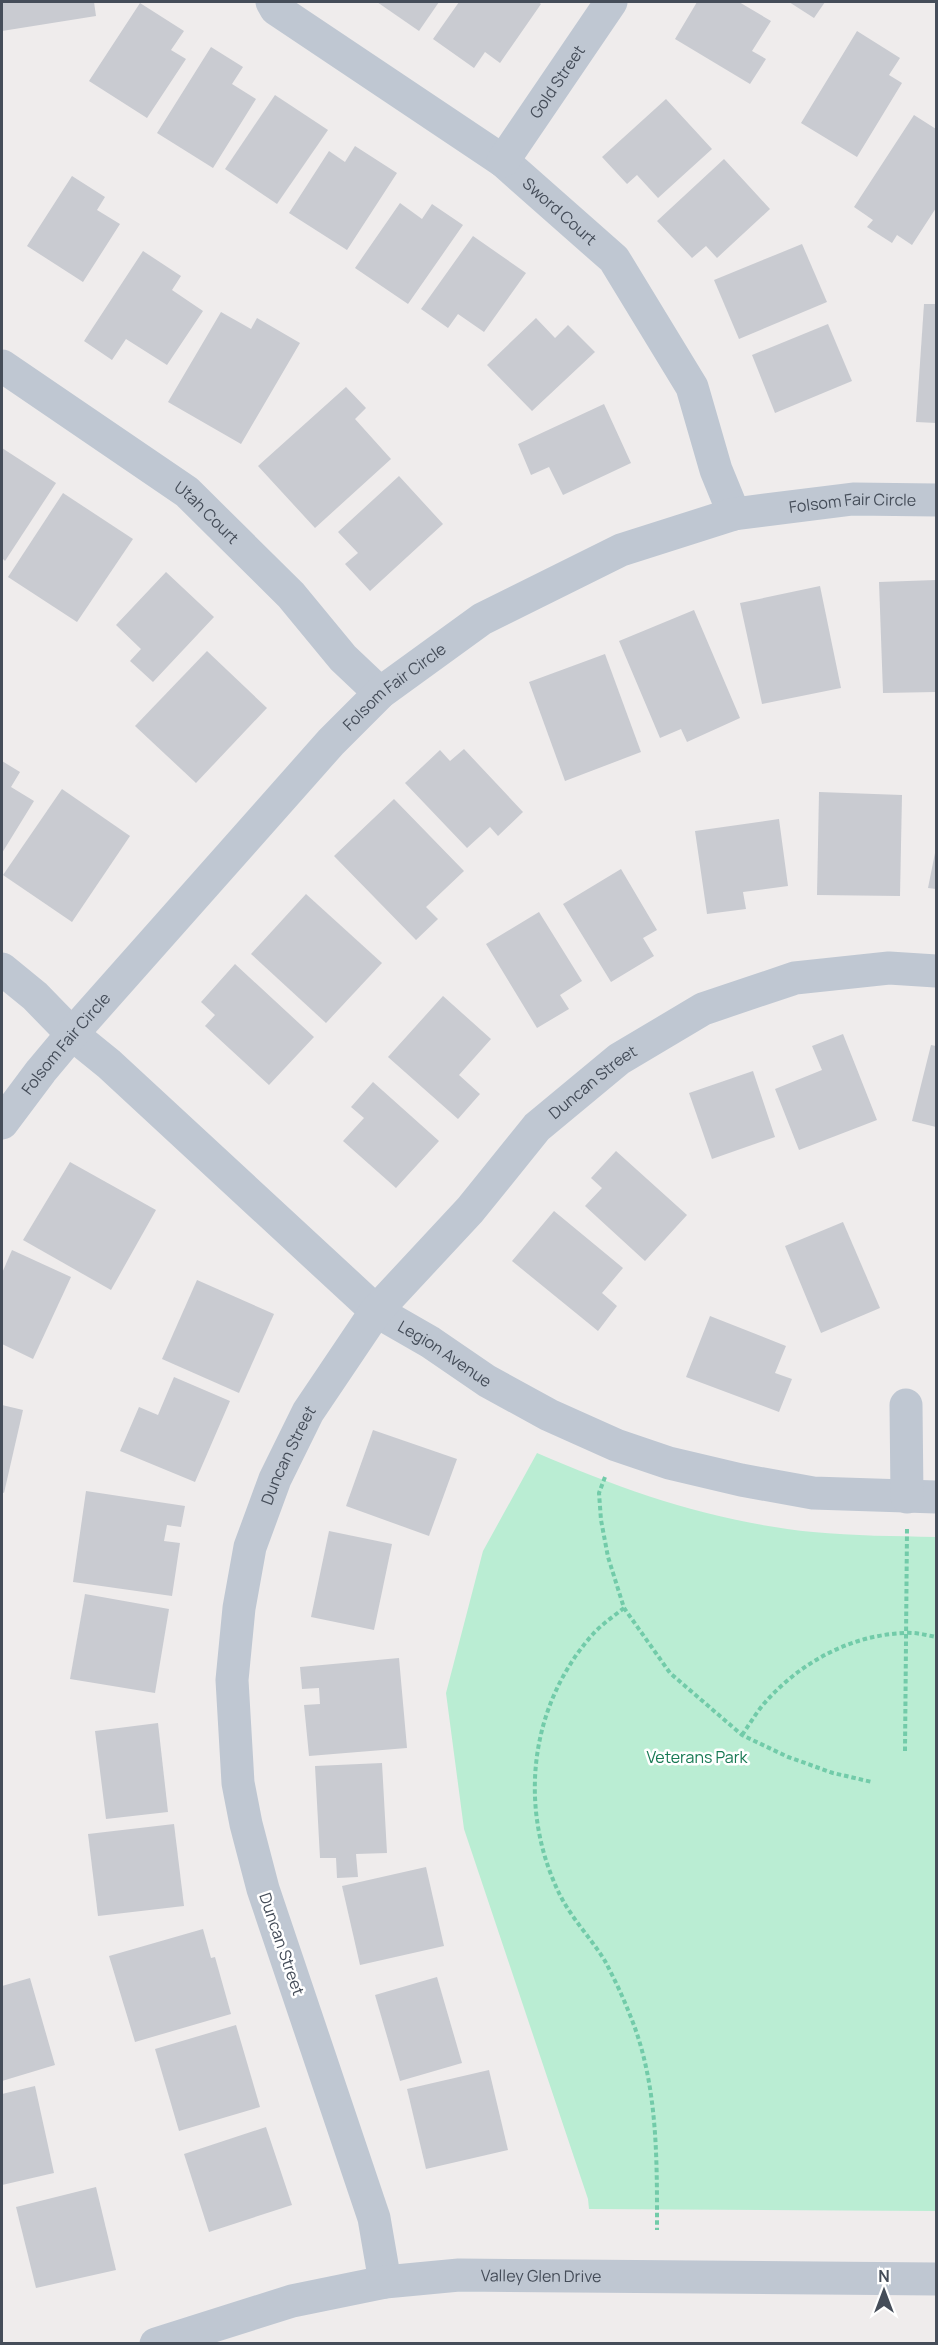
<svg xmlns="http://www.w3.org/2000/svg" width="938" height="2345" viewBox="0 0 938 2345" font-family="Manrope,sans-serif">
<rect width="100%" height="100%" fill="#efecec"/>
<path fill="#baedd3" d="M 537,1453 C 627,1492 715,1522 813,1532 C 854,1536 895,1536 936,1537 L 936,2211 L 589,2209 L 588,2199 L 464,1829 L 446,1693 L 483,1551 Z"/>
<g fill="#c9cbd1">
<polygon points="2,2 94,2 96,16 2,31"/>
<polygon points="377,2 439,2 419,31"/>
<polygon points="459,2 538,2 541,4 500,63 485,52 474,68 433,39"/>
<polygon points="697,2 739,2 771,21 752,51 766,59 750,84 675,39"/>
<polygon points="789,2 825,2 814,18"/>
<polygon points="140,3 184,31 171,50 186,59 147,118 89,81"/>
<polygon points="857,31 900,58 889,75 902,83 857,157 801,123"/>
<polygon points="211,47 243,67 232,84 256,99 213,168 157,133"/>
<polygon points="275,95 328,130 277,204 225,169"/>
<polygon points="666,99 712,149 658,198 637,175 627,184 602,157"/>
<polygon points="914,115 936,129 936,208 912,245 897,235 892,243 867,227 873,220 854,207"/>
<polygon points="355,146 397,173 347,250 289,213 329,151 345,162"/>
<polygon points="724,159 770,209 717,258 706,246 692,258 657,221"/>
<polygon points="72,176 105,197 97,210 120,224 83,282 27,246"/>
<polygon points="400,203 422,219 432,204 463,225 408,304 355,268"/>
<polygon points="473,236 526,273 484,332 458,314 448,328 421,309"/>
<polygon points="802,244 827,302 739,339 714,280"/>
<polygon points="143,251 181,276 172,290 203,311 167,365 126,339 112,360 84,341"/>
<polygon points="924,304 936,304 936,423 916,422"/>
<polygon points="221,312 251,329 257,318 300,343 241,444 168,402"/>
<polygon points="536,318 555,338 568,325 595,352 532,411 487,365"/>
<polygon points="828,324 852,381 775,413 752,355"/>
<polygon points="346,387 366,408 355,419 391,459 315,528 258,466"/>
<polygon points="604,404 631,463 563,495 549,467 531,475 518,444"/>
<polygon points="2,448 56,483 5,561 2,558"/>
<polygon points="399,476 443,524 370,591 345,564 358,553 338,532"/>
<polygon points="63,493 133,539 77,622 8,577"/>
<polygon points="166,572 214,617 153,682 130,661 141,649 116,625"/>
<polygon points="936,580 936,692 883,693 879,582"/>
<polygon points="820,586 841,688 762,704 740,603"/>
<polygon points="694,610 740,718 687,742 681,729 660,738 619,641"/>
<polygon points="207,651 267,708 196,783 135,726"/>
<polygon points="605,654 641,752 565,781 529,682"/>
<polygon points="464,749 523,812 498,836 490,827 467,848 405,783 440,750 450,761"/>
<polygon points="2,761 20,772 11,787 34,801 2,853"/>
<polygon points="62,789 130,836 72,922 3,875"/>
<polygon points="819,792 902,795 900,896 817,895"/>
<polygon points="394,799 464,871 426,907 438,919 416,940 334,856"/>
<polygon points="779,819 788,886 743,892 746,909 707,914 695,831"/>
<polygon points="935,853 936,853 936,889 928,888"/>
<polygon points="621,869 657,930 643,938 654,956 611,982 563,904"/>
<polygon points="306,894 382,963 326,1023 251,954"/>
<polygon points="539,912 582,981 560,995 569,1009 537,1028 486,944"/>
<polygon points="235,964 314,1037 269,1085 205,1026 215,1015 201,1002"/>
<polygon points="443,996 491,1039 459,1075 480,1094 458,1119 388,1057"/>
<polygon points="843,1034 877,1120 799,1150 775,1089 822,1070 812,1046"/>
<polygon points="931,1045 936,1046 936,1127 912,1121"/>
<polygon points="753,1071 775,1137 712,1159 689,1093"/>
<polygon points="373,1082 439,1141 396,1188 343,1141 364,1118 351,1107"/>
<polygon points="616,1151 687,1215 645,1261 585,1206 602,1188 591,1178"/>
<polygon points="70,1162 156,1210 111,1290 23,1240"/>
<polygon points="554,1211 623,1268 602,1293 617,1306 598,1331 512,1261"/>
<polygon points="843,1222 880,1308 821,1333 785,1246"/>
<polygon points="12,1250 71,1277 33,1359 2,1344 2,1273"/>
<polygon points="197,1280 274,1314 239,1393 162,1359"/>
<polygon points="710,1316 786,1346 775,1373 792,1379 779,1412 686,1377"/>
<polygon points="174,1377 230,1401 195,1482 120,1451 139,1407 158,1415"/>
<polygon points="2,1405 23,1410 4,1493 2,1492"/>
<polygon points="373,1430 457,1459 429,1536 346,1506"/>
<polygon points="86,1491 185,1506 181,1527 167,1525 164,1541 180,1543 172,1596 73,1582"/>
<polygon points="329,1531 392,1544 374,1630 311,1617"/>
<polygon points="85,1594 169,1609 155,1693 70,1679"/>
<polygon points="399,1658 407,1748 309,1756 304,1705 320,1704 319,1688 302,1689 300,1667"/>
<polygon points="158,1723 168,1812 106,1819 95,1731"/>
<polygon points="382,1763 387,1853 356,1854 358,1877 337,1878 336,1858 320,1858 315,1766"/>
<polygon points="174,1824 184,1906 98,1916 88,1834"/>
<polygon points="426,1867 444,1946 360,1965 342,1886"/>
<polygon points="203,1929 211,1958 215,1957 231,2014 135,2042 109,1956"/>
<polygon points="437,1977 462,2063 400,2081 375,1995"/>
<polygon points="30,1978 55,2065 2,2081 2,1986"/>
<polygon points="236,2025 260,2107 179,2131 155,2049"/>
<polygon points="489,2070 508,2150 426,2169 407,2089"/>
<polygon points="35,2086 54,2173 2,2185 2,2094"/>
<polygon points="266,2127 292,2205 209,2232 184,2154"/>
<polygon points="96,2187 116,2270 36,2288 16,2207"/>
</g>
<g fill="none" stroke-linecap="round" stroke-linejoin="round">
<g stroke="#72cba9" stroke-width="4" stroke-dasharray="4.5 3" stroke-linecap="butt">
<polyline points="605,1477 599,1493 601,1520 608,1557 624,1608 670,1673 742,1735 788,1757 833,1773 872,1782"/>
<path d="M 624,1608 C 614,1616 602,1624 593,1634 C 529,1706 518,1808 559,1893 C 571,1918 591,1938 605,1961 C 614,1978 623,1997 630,2015 C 658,2083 657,2158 657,2230"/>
<path d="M 742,1735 C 751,1722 759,1708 770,1697 C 805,1660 853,1635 904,1633 C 915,1632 926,1635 936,1637"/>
<polyline points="905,1751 907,1529"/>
</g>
<g stroke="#bfc7d2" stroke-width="33">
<path id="s1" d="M 272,2 L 276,9 L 503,161 L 614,259 L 692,387 L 716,470 L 734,514"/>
<path id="s2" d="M 503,161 L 611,2"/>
<path id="s3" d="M 2,366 L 187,492 L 291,595 L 343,658 L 380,693"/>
<path id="s4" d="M 2,969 L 35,996 L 72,1034 L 109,1064 L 376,1311 L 430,1342 L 487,1381 L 549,1415 L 616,1445 L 669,1463 L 741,1480 L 813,1493 L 936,1497"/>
<path id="s5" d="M 2,1123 L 41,1071 L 72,1034 L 331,742 L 380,693 L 482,619 L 621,550 L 734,514 L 853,499 L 936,500"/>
<polyline points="906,1405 907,1497"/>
<path id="s6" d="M 385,2282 L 374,2218 L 263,1889 L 246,1824 L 238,1783 L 232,1680 L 239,1608 L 250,1547 L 275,1479 L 308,1412 L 376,1311 L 470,1210 L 537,1127 L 619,1059 L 703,1009 L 795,978 L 889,968 L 936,971"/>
<path id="s7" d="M 156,2344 L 292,2301 L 385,2282 L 459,2275 L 936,2279"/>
</g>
</g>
<g text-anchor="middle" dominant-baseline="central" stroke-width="5" stroke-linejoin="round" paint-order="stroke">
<g font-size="16" fill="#454d59" stroke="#fff">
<text stroke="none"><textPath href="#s2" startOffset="96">Gold Street</textPath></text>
<text stroke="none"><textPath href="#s1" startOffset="357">Sword Court</textPath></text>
<text stroke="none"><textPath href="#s5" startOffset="1092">Folsom Fair Circle</textPath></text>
<text stroke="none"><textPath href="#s3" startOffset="252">Utah Court</textPath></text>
<text stroke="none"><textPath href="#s5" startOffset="588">Folsom Fair Circle</textPath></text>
<text stroke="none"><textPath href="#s5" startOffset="102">Folsom Fair Circle</textPath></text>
<text stroke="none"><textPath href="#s6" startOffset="1344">Duncan Street</textPath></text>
<text stroke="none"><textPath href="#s4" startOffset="588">Legion Avenue</textPath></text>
<text stroke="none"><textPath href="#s6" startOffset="858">Duncan Street</textPath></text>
<text transform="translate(282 1944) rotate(71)">Duncan Street</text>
<text stroke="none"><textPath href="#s7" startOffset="394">Valley Glen Drive</textPath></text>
</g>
<g font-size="16" fill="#177953" stroke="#fff">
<text x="697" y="1757">Veterans Park</text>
</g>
</g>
<rect width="938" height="2345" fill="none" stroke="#454d59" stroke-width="6"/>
<g transform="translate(884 2291)" stroke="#ffffff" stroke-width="4.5" paint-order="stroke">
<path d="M0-4.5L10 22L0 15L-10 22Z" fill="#454d59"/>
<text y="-9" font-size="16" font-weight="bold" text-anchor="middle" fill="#454d59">N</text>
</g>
</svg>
